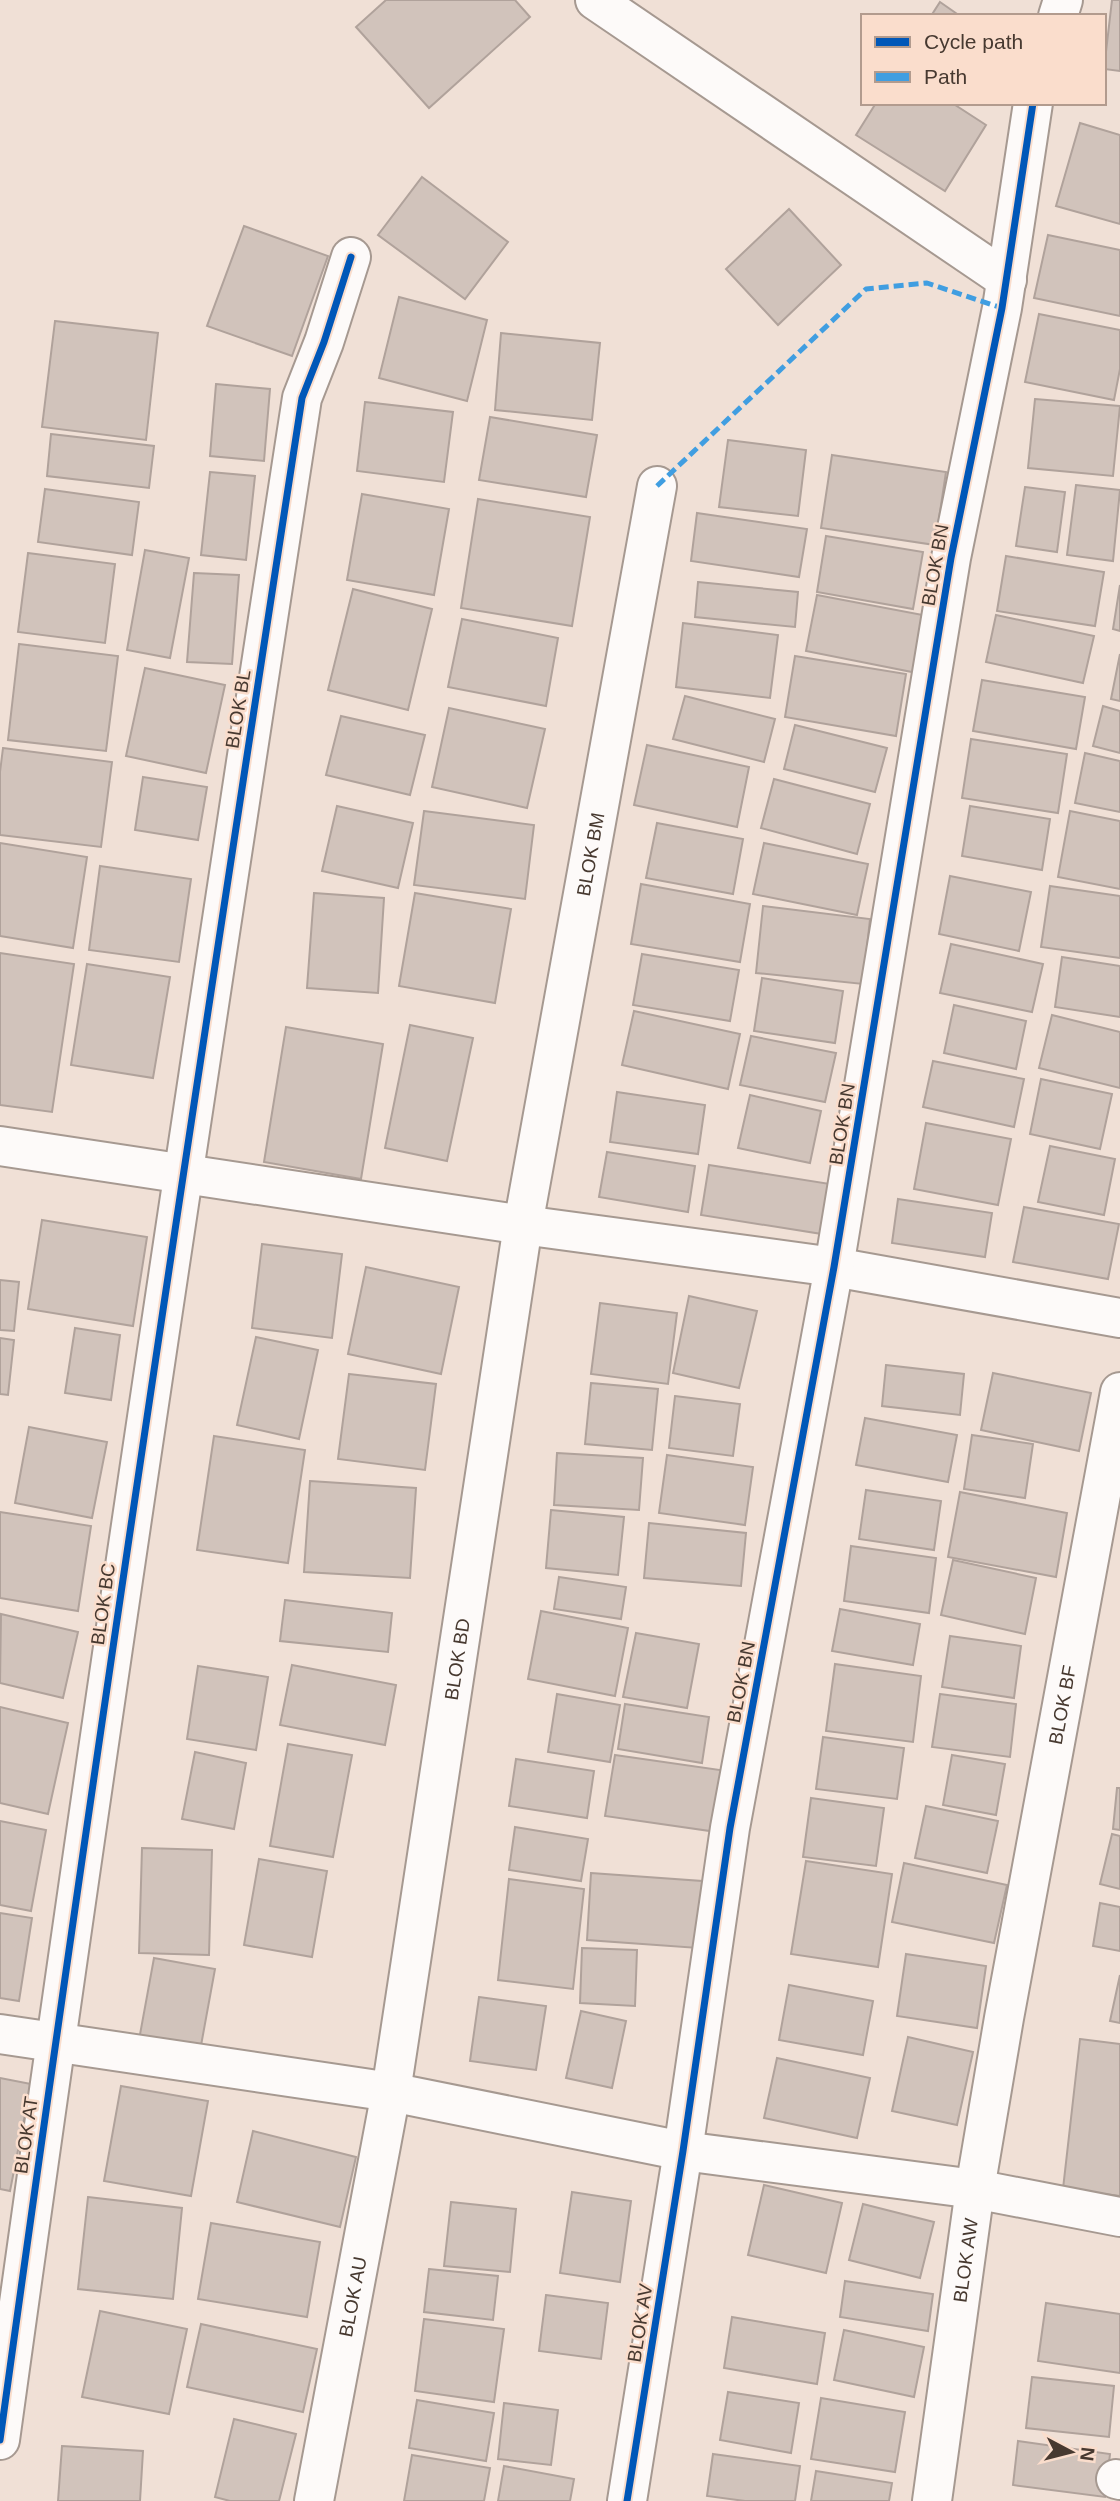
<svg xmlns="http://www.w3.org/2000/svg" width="1120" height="2501" viewBox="0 0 1120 2501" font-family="Arial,sans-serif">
<rect width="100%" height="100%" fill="#f0e0d6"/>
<g fill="#d1c3bb" stroke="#b0a29b" stroke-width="2">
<polygon points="386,0 515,0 530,17 429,108 356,27"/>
<polygon points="1112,0 1120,0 1120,71 1104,69"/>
<polygon points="940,2 960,16 931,16"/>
<polygon points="876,103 952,103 986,125 945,191 856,135"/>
<polygon points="1080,123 1120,135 1120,224 1056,206"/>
<polygon points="422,177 508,242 465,299 378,235"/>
<polygon points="789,209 841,265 778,325 726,269"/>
<polygon points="244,226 328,256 292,356 207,326"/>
<polygon points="1048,235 1120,250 1120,316 1034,298"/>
<polygon points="399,297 487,320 467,401 379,378"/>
<polygon points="1039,314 1120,330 1120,369 1114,400 1025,382"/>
<polygon points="55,321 158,333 146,440 42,427"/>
<polygon points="501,333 600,343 592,420 495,410"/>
<polygon points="216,384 270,389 264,461 210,456"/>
<polygon points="1035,399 1120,406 1113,476 1028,468"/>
<polygon points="365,402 453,412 444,482 357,471"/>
<polygon points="490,417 597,435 586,497 479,480"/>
<polygon points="51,434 154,446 149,488 47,476"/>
<polygon points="728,440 806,450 798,516 719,507"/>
<polygon points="832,455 946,472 935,545 821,528"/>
<polygon points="210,472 255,476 246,560 201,555"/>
<polygon points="1076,485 1120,490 1113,561 1067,555"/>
<polygon points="1025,487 1065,492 1057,552 1016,546"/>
<polygon points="45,489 139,502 132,555 38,542"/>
<polygon points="362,494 449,509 434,595 347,580"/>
<polygon points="478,499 590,517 572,626 461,608"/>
<polygon points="697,513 807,529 799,577 691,561"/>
<polygon points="826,536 923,552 913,609 817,592"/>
<polygon points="145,550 189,558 170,658 127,650"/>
<polygon points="28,553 115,564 105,643 18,632"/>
<polygon points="1006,556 1104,572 1095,626 997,611"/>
<polygon points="194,573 239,575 232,664 187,662"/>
<polygon points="698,582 798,592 795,627 695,617"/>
<polygon points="1120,585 1120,631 1113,629"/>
<polygon points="353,589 432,609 408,710 328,690"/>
<polygon points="817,595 928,616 917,673 806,651"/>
<polygon points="996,615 1094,636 1083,683 986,662"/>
<polygon points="462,619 558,638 546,706 448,687"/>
<polygon points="683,623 778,635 770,698 676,687"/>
<polygon points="19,644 118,656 106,751 8,740"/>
<polygon points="1120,654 1120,701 1111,699"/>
<polygon points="795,656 906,674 896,736 785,717"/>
<polygon points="145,668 225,685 206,773 126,756"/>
<polygon points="982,680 1085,697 1076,749 973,731"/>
<polygon points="685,696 775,719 764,762 673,739"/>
<polygon points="1103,706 1120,711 1120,753 1093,746"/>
<polygon points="449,708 545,729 527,808 432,787"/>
<polygon points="341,716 425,735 410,795 326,775"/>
<polygon points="795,725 887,748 875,792 784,769"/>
<polygon points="971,739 1067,754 1058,813 962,798"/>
<polygon points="647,745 749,767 737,827 634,805"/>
<polygon points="3,748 112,762 101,847 0,835 0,772"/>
<polygon points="1085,753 1120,761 1120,812 1075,803"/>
<polygon points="143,777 207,787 198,840 135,830"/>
<polygon points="774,779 870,804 857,854 761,828"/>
<polygon points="337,806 413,823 398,888 322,871"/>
<polygon points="970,806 1050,819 1042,870 962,856"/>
<polygon points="424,811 534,825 525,899 414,885"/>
<polygon points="1070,811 1120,821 1120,889 1058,877"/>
<polygon points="657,823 743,839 733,894 646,878"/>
<polygon points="0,843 87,857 73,948 0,936"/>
<polygon points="764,843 868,864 857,915 753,894"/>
<polygon points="100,866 191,879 179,962 89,950"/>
<polygon points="950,876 1031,892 1019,951 939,934"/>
<polygon points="641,884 750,904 740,962 631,944"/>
<polygon points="1050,886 1120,896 1120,958 1041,947"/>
<polygon points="314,893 384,898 378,993 307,988"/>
<polygon points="415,893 511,909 495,1003 399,986"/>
<polygon points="763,906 870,919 863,984 756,973"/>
<polygon points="951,944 1043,964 1032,1012 940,993"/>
<polygon points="0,953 74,964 52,1112 0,1105"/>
<polygon points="642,954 739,970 730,1021 633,1005"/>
<polygon points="1062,957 1120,966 1120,1017 1055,1007"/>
<polygon points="87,964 170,977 153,1078 71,1065"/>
<polygon points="762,978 843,991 835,1043 754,1031"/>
<polygon points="954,1005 1026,1021 1016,1069 944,1053"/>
<polygon points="634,1011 740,1034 728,1089 622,1065"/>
<polygon points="1052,1015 1120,1032 1120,1088 1039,1068"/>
<polygon points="410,1025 473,1038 447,1161 385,1148"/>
<polygon points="286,1027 383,1044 361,1179 264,1162"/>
<polygon points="751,1036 836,1053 825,1102 740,1085"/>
<polygon points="933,1061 1024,1079 1014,1127 923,1107"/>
<polygon points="1041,1079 1112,1094 1100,1149 1030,1134"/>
<polygon points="617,1092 705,1105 698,1154 610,1142"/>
<polygon points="750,1095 821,1111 810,1163 738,1148"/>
<polygon points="926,1123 1011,1139 998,1205 914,1189"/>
<polygon points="1050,1146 1115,1159 1104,1215 1038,1202"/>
<polygon points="607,1152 695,1166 688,1212 599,1197"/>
<polygon points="709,1165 830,1184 822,1234 701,1215"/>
<polygon points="898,1199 992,1213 985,1257 892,1243"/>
<polygon points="1024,1207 1119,1224 1108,1279 1013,1262"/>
<polygon points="42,1220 147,1237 133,1326 28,1309"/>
<polygon points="262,1244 342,1254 332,1338 252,1328"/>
<polygon points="366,1267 459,1287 441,1374 348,1354"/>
<polygon points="0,1280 19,1282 14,1331 0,1330"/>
<polygon points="689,1296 757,1311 739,1388 673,1373"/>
<polygon points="600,1303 677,1313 668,1384 591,1374"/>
<polygon points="75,1328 120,1335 111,1400 65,1393"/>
<polygon points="256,1337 318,1350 299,1439 237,1425"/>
<polygon points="0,1338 14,1340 8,1395 0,1394"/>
<polygon points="886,1365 964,1374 960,1415 882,1406"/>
<polygon points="993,1373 1091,1393 1079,1451 981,1430"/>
<polygon points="349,1374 436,1384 425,1470 338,1459"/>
<polygon points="591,1383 658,1389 652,1450 585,1444"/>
<polygon points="675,1396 740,1404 733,1456 669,1448"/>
<polygon points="865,1418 957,1435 948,1482 856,1465"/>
<polygon points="29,1427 107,1442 92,1518 15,1503"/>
<polygon points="972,1435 1033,1444 1025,1498 964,1489"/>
<polygon points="214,1436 305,1450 288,1563 197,1550"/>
<polygon points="557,1453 643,1458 639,1510 554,1505"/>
<polygon points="667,1455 753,1467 745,1525 659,1513"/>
<polygon points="310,1481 416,1488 410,1578 304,1572"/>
<polygon points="866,1490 941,1501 934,1550 859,1539"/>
<polygon points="960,1492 1067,1513 1056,1577 948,1557"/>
<polygon points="551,1510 624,1517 618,1575 546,1568"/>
<polygon points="0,1512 91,1526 78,1611 0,1598"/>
<polygon points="649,1523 746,1533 741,1586 644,1578"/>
<polygon points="851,1546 936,1558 929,1613 844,1601"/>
<polygon points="953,1560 1036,1578 1025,1634 941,1615"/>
<polygon points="559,1577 626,1587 621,1619 554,1609"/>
<polygon points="285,1600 392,1613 388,1652 280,1641"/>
<polygon points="840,1609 920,1624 913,1665 832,1651"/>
<polygon points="541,1611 628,1628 615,1696 528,1679"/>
<polygon points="1,1614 78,1632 63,1698 0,1683"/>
<polygon points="636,1633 699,1644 687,1708 623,1697"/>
<polygon points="950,1636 1021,1646 1014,1698 942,1687"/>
<polygon points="835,1664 921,1676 913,1742 826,1731"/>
<polygon points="292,1665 396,1685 385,1745 280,1725"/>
<polygon points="198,1666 268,1677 256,1750 187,1739"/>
<polygon points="557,1694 620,1705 610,1762 548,1752"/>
<polygon points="940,1694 1016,1704 1010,1757 932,1747"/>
<polygon points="625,1704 709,1717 702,1763 618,1749"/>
<polygon points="0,1707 68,1723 48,1814 0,1803"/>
<polygon points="823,1737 904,1748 897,1799 816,1789"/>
<polygon points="288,1744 352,1755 333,1857 270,1846"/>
<polygon points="195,1752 246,1763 234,1829 182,1819"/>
<polygon points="615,1755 727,1771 717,1832 605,1816"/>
<polygon points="952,1755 1005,1764 996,1815 943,1805"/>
<polygon points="516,1759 594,1771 587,1818 509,1806"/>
<polygon points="1117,1788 1120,1788 1120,1830 1113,1829"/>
<polygon points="811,1798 884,1808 876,1866 803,1857"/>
<polygon points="926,1806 998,1821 987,1873 915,1858"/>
<polygon points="0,1821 46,1830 31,1911 0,1905"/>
<polygon points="515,1827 588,1839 581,1881 509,1870"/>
<polygon points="1112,1834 1120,1836 1120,1889 1100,1884"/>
<polygon points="142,1848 212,1850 209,1955 139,1953"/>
<polygon points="259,1859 327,1871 312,1957 244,1945"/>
<polygon points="806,1861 892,1874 878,1967 791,1954"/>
<polygon points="904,1863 1007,1885 994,1943 892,1922"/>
<polygon points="591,1873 702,1881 698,1948 587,1940"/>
<polygon points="509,1879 584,1889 573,1989 498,1980"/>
<polygon points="1100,1903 1120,1907 1120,1951 1093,1946"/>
<polygon points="0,1913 32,1918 19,2001 0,1998"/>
<polygon points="582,1948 637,1950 635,2006 580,2003"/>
<polygon points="906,1954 986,1966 977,2028 897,2016"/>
<polygon points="154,1958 215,1969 200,2051 139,2040"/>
<polygon points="1120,1975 1120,2023 1110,2021"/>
<polygon points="789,1985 873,2001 863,2055 779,2040"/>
<polygon points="479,1997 546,2006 536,2070 470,2061"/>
<polygon points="581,2011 626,2021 612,2088 566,2078"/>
<polygon points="908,2037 973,2052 957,2125 892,2111"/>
<polygon points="1080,2039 1120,2044 1120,2196 1063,2189"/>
<polygon points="777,2058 870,2078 857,2138 764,2118"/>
<polygon points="0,2078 31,2084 10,2191 0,2189"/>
<polygon points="121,2086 208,2101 191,2196 104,2181"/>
<polygon points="253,2131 356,2157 340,2227 237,2202"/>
<polygon points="764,2185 842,2203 826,2273 748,2255"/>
<polygon points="572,2192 631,2201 620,2282 560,2273"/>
<polygon points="88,2197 182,2208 173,2299 78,2289"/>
<polygon points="451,2202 516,2209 510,2272 444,2266"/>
<polygon points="863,2204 934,2222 920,2278 849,2260"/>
<polygon points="211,2223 320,2242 307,2317 198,2299"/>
<polygon points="429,2269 498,2276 493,2320 424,2312"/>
<polygon points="845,2281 933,2294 928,2331 840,2317"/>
<polygon points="546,2295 608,2303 601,2359 539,2351"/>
<polygon points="1046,2303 1120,2314 1120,2373 1038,2361"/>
<polygon points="100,2311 187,2329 169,2414 82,2397"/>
<polygon points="732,2317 825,2333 817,2384 724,2368"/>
<polygon points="424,2319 504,2329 494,2402 415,2391"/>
<polygon points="201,2324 317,2349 303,2412 187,2387"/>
<polygon points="844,2330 924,2347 914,2397 834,2380"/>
<polygon points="1032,2377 1114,2386 1109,2437 1026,2428"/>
<polygon points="728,2392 799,2403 791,2453 720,2440"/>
<polygon points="821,2398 905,2412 895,2472 811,2459"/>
<polygon points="417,2400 494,2413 486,2461 409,2448"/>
<polygon points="504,2403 558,2410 551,2465 498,2459"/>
<polygon points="234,2419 296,2434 279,2501 230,2501 215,2497"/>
<polygon points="1018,2441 1110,2454 1105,2497 1013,2485"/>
<polygon points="62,2446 143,2451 140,2501 58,2501"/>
<polygon points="713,2454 800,2466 795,2501 745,2501 707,2496"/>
<polygon points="412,2455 490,2468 484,2501 404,2501"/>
<polygon points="504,2466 574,2479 570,2501 498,2501"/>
<polygon points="816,2471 892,2483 889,2501 811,2501"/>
</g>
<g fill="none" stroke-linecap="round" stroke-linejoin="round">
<g stroke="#a69991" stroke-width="42">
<g id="street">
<polyline points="595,0 1007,280"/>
<polyline points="1058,16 1063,0"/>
<polyline points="0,1146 523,1225 834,1267 1120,1318"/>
<polyline points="0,2034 391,2092 683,2151 975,2189 1120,2217"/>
<path d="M 0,2440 C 94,1758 197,1078 302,398 L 324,342 L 351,257"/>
<polyline points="1116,2479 1120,2480"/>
<path id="s1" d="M 314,2501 L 391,2092 L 523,1225 L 657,486"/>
<polyline points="627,2501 683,2151 730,1828 834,1267 951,558 1002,308 1033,103"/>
<path id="s2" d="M 932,2501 L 975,2189 L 1004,2018 L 1120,1392"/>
</g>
</g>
<use href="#street" stroke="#fdfaf9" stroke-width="38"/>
<polyline stroke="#409ee1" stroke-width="5" stroke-dasharray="10 5" stroke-linecap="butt" points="657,486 866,289 927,283 1002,308"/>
<g stroke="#faddcc" stroke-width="11">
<g id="cycleway">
<path d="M 0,2440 C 94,1758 197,1078 302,398 L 324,342 L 351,257"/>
<polyline points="627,2501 683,2151 730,1828 834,1267 951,558 1002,308 1033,103"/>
</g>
</g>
<use href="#cycleway" stroke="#0057b8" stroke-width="7"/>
</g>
<g text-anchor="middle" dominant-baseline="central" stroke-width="5" stroke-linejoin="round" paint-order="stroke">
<g font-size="19" fill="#473930" stroke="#faddcc">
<text transform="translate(935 565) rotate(-80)">BLOK BN</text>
<text transform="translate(238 709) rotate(-81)">BLOK BL</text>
<text stroke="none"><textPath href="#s1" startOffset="1670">BLOK BM</textPath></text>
<text transform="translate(842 1124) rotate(-81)">BLOK BN</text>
<text transform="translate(103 1604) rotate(-82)">BLOK BC</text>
<text stroke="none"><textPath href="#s1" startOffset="854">BLOK BD</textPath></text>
<text transform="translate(741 1682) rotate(-79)">BLOK BN</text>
<text stroke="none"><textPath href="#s2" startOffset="807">BLOK BF</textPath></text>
<text transform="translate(26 2135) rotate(-82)">BLOK AT</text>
<text stroke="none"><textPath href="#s2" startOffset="243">BLOK AW</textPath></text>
<text stroke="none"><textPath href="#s1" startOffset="208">BLOK AU</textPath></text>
<text transform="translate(640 2323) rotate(-81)">BLOK AV</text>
</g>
</g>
<rect x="861" y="14" width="245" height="91" fill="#faddcc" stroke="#b29b8e" stroke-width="2"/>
<rect x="875" y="37" width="35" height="10" fill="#0057b8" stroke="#b29b8e" stroke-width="2"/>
<text x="924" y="49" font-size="21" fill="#473930">Cycle path</text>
<rect x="875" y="72" width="35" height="10" fill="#409ee1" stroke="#b29b8e" stroke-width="2"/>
<text x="924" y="84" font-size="21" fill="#473930">Path</text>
<g transform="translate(1071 2452) rotate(97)" stroke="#faddcc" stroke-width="5" paint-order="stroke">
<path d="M0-5L12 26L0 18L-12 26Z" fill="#473930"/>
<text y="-10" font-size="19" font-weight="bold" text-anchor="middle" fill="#473930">N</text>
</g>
</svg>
